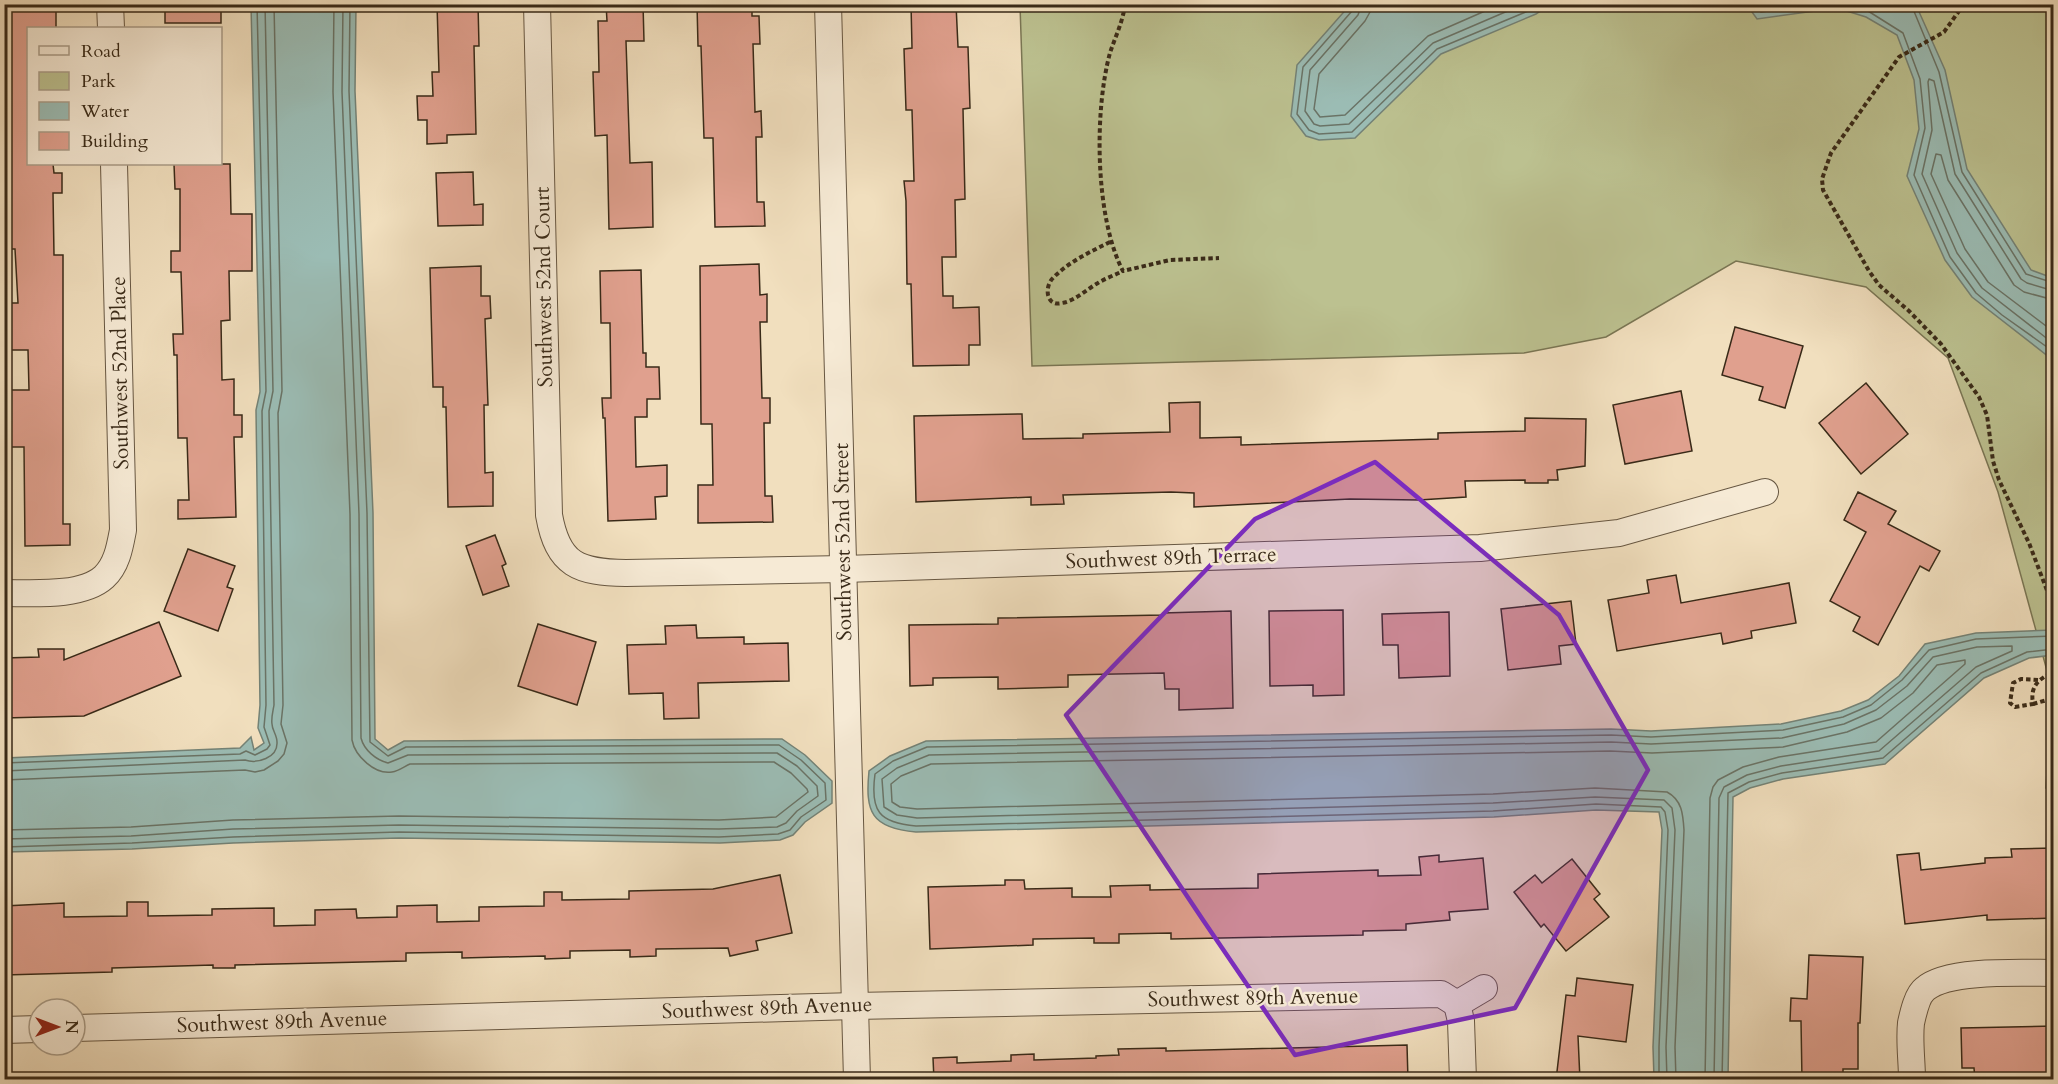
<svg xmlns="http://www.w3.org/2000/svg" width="2058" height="1084" viewBox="0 0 2058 1084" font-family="Cardo,serif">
<rect width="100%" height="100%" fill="#f1dfbe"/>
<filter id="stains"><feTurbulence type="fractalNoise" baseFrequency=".00333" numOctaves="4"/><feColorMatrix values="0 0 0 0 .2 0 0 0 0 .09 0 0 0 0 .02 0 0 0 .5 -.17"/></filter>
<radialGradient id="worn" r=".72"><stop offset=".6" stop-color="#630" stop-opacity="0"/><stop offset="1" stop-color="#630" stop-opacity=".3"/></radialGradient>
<polygon fill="#bcc190" stroke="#7a7654" stroke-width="1.5" points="1020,5 2053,5 2053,787 2046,788 2052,689 1998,492 1948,358 1866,287 1736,261 1606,337 1524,353 1032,366"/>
<g fill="#9bbcb4" stroke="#748276" stroke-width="1.5">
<polygon points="251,5 356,5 355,91 373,513 375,739 388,750 404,741 782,739 805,755 832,781 832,803 805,822 793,835 780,840 720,843 399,838 233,843 132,849 5,852 5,758 240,748 251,737 254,750 264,743 258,728 260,705 256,410 260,392"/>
<polygon points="1350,5 1350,4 1549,5 1536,14 1441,54 1355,138 1319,140 1306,136 1291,116 1297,65"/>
<polygon points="1747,5 1916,5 1945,70 1967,169 2031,270 2053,278 2053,358 2049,357 1972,297 1945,260 1907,176 1919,129 1914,80 1897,35 1866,17 1837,8 1757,19"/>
<path d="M 2053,630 L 2053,655 L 2029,658 L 1984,678 L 1885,764 L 1783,779 L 1750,788 L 1733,797 L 1728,1079 L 1654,1079 L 1653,1047 L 1662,830 L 1659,812 L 1596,810 L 1494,817 L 916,832 C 871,828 865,812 869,771 L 890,756 L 926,741 L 1611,729 L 1651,731 L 1781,724 L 1841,711 L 1868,700 L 1899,676 L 1925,644 L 1976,633 Z"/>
</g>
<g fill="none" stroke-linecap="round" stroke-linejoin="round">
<g stroke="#6a7366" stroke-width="1.5">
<polyline points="1354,4 1352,11 1303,67 1297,114 1309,130 1319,134 1352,132 1437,49 1533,9 1539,4"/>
<polyline points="1362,4 1358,15 1310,70 1305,111 1314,124 1320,126 1349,124 1433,43 1524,4"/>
<polyline points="1371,4 1370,12 1365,21 1319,74 1314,109 1320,117 1345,115 1428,36 1501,4"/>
<polyline points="1754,4 1761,12 1815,4"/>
<polyline points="1847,4 1868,11 1903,33 1920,79 1925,128 1914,175 1950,257 1976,293 2002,315 2054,352"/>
<polyline points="1911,4 1939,72 1962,172 2026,274 2054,283"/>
<polyline points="2054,291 2027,283 2021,279 1955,174 1934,81 1929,79 1928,82 1932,130 1922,174 1957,253 1982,288 2054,344"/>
<polyline points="2054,300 2024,292 2014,285 1948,180 1941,155 1936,154 1931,174 1965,249 1988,282 2054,332"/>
<polyline points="4,763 240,754 246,751 255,755 267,749 270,745 264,727 266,705 262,411 266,391 257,4"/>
<path d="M 4,771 L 245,760 C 257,764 278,758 277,742 C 277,735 272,730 272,724 C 271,718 273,711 274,705 L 269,411 L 273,391 L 265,4"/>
<polyline points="4,780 245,770 255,772 264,770 278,761 284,754 287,743 281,724 283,705 278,413 282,391 274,4"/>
<path d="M 4,830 L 131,827 L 233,820 L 399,816 L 719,820 L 776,817 L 808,792 L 807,789 L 791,773 L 774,762 L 410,764 C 405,766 399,771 392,772 C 375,775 355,756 352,740 L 350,514 L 333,92 L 334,4"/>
<path d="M 4,839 L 131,836 L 233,829 L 399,825 L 719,829 L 777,827 L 786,823 L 797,811 L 818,796 L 817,786 L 797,766 L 777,753 L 408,755 L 388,763 C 376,760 364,750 361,738 L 359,514 L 342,92 L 343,4"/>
<polyline points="4,847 132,843 233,837 399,832 719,837 778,834 790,830 801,817 826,800 825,783 801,760 779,745 406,747 388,756 370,742 367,513 349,91 350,4"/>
<path d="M 1659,1080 L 1659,1047 L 1668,830 L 1665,812 L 1661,807 L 1596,804 L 1493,811 L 916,826 C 879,823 870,811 875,774 L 893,761 L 927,747 L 1611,735 L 1651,737 L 1783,730 L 1843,717 L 1871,705 L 1902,680 L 1929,650 L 1976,639 L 2054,636"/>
<polyline points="1667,1080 1666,1047 1675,830 1672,808 1664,800 1595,797 1493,803 917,818 897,815 884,807 882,779 897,768 929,755 1611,742 1651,744 1782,738 1844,724 1876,710 1907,686 1933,657 1977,647 2012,646 2012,651 1976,667 1879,751 1781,766 1747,775 1724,787 1719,798 1714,1080"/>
<path d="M 1676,1080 L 1675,1047 L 1684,830 C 1683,814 1682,800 1667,792 L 1595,788 L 1493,794 L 917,809 L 900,807 L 892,802 L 891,784 L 901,776 L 931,764 L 1610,751 L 1652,753 L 1783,747 L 1847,732 L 1881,718 L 1913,693 L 1937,665 L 1965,660 L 1965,664 L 1876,742 L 1779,757 L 1743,767 L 1718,780 L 1713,787 L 1710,798 L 1705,1080"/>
<polyline points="1722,1080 1728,793 1749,782 1782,773 1883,758 1981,673 2027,652 2054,649"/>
</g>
</g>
<g fill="#e0a08e" stroke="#392a18" stroke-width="1.5">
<polygon points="4,4 56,4 56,28 28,28 28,164 53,164 54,173 62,173 62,193 53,193 54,255 63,255 63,524 70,524 70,545 25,546 24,447 11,447 10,390 29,390 28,350 11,350 11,329 4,329 4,303 18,303 15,249 6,249 4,213"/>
<rect x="165" y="4" width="56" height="19"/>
<polygon points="437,4 478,4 479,46 474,46 476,134 447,135 447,143 427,144 427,120 418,120 417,96 433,96 432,72 439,72"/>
<polygon points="606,4 643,4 644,41 626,41 630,163 652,162 653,227 609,229 607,135 595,136 593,72 599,72 598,21 607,21"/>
<polygon points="697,4 752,4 752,16 759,16 760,44 753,44 755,112 761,111 762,137 756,137 757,202 764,202 765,226 715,227 713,138 704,138 701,46 698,46"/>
<polygon points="911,4 956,4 958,47 968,47 970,108 963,109 965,199 955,200 956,257 942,257 943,296 953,296 953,308 979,307 980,345 969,345 969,365 913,366 911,284 907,284 906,201 904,181 914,181 912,110 906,110 904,49 912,48"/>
<polygon points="174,164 230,164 231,214 252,214 252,271 229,271 230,320 221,321 222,380 234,379 234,415 242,415 242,437 234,437 236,517 178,519 178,500 189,500 187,438 178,438 177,355 174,355 173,334 183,334 181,272 171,272 171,251 180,251 180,189 175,189"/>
<polygon points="473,172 474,205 483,204 483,225 438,226 436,173"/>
<polygon points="759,264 760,295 767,294 767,322 760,322 762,398 770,398 770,423 764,423 765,496 772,496 773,522 698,523 698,485 713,485 712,424 701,424 700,266"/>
<polygon points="481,266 481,296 490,296 491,318 485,319 488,405 484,405 485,473 493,472 493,506 448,507 446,407 443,407 443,387 433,387 430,268"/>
<polygon points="641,270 643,353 646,353 646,367 659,367 660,399 647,399 647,417 635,417 636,467 667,465 667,496 655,497 656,519 608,521 605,418 603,418 602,398 611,398 610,323 601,323 600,271"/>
<polygon points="1735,327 1803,346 1785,408 1759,400 1763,387 1722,375"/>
<polygon points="1866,383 1908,434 1861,474 1819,423"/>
<polygon points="1681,391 1692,451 1625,464 1613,405"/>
<polygon points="1200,402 1200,438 1241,437 1241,445 1438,439 1438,433 1525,431 1525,418 1586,419 1585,466 1557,470 1558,480 1548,480 1548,483 1525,483 1525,480 1465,481 1466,497 1419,500 1350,499 1194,507 1194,493 1171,492 1063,495 1064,504 1031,505 1031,497 916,502 914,416 1022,414 1023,439 1083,438 1083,434 1170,432 1169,403"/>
<polygon points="1858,492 1896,511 1888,524 1940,551 1929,571 1920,566 1878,645 1853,631 1860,617 1830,601 1866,532 1844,520"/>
<polygon points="495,535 506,564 502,566 509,586 483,595 466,546"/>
<polygon points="188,549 235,566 227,587 233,589 218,631 164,611"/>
<polygon points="1676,575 1681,603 1789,583 1796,623 1751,631 1752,638 1723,644 1721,633 1617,651 1608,600 1649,593 1647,580"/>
<polygon points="1571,601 1576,644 1559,646 1561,664 1508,670 1501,609"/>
<polygon points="1343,610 1344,695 1313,696 1313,685 1270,686 1269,611"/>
<polygon points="1231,611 1233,708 1179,710 1179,689 1165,689 1164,673 1068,675 1068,687 998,689 998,677 933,678 933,685 910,686 909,625 998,624 998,618 1163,615 1163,613"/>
<polygon points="1449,612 1450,676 1399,678 1398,645 1383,645 1382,614"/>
<polygon points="159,622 181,676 84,716 4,718 4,658 39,657 38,649 64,649 64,660"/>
<polygon points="538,624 596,642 577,705 518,686"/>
<polygon points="696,625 697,638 744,637 744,644 788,643 789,681 698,683 699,718 664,719 663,693 629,694 627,645 666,644 665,626"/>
<polygon points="2054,848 2054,918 1987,920 1987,915 1905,924 1897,855 1919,853 1921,870 1985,863 1985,858 2012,857 2011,849"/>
<polygon points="1439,855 1439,862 1483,858 1488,909 1449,912 1450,920 1406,924 1406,930 1363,931 1363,935 1171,939 1171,933 1119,934 1119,943 1094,943 1094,938 1033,939 1033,945 930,949 928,887 1005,885 1005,880 1024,880 1025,889 1072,888 1072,897 1111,897 1110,886 1150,885 1150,890 1258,888 1258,874 1378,870 1378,876 1421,875 1419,857"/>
<polygon points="1572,859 1600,894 1594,899 1609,917 1566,951 1544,924 1541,927 1514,892 1535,875 1542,883"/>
<polygon points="780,875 792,933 756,941 758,950 730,956 728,948 656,949 656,956 630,957 630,950 570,951 570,958 545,959 545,956 462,958 462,952 406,953 406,961 235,965 235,968 213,968 213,965 112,968 112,972 4,975 4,906 64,903 64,917 127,916 127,902 148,902 148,916 212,915 212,909 274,908 274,926 315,925 315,910 356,909 357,918 397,917 397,906 437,905 437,922 479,921 479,907 544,906 544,892 562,892 562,900 629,899 629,891 713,889"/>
<polygon points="1809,955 1863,957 1860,1023 1858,1023 1858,1069 1843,1069 1843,1080 1802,1080 1801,1021 1790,1021 1791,998 1807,999"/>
<polygon points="1577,978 1633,985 1626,1042 1578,1036 1580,1080 1556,1080 1566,995 1575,996"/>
<polygon points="2054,1026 2054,1080 1975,1080 1974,1068 1962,1068 1961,1028"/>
<polygon points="1407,1045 1408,1080 934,1080 933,1058 957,1057 957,1063 1011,1061 1011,1055 1034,1054 1034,1060 1096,1058 1096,1056 1119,1055 1118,1049 1166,1048 1166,1051"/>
</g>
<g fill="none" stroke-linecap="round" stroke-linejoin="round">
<g stroke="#675742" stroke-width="28">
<g id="minor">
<polyline points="110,4 111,28"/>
<path d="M 537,4 L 549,515 C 558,566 579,572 626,573 L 844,569 L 1480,548 L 1619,533 L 1765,492"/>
<polyline points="828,4 857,1080"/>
<path d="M 4,593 C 33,593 82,597 104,577 C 117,565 120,546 123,530 L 114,164"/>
<polyline points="1457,1004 1461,1021 1463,1080"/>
<polyline points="1457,1004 1484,988"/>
<polyline points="75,1028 855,1006 1441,994 1457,1004"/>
<polyline points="4,1030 39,1029"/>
<path d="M 1912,1080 C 1912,1061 1909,1041 1911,1023 C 1913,1014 1917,995 1925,989 C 1947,969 2023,973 2054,973"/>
</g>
</g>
<g stroke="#392a18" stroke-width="4" stroke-dasharray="4.5 3" stroke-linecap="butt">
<path d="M 1125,4 C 1123,22 1115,37 1110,53 C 1094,111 1095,218 1123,271 L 1170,260 L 1219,258"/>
<polyline points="1964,4 1944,32 1899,57 1831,153 1822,179 1823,190 1869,271 1879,285 1909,311 1941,344 1979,397 1987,415 1993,461 1999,480 2029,543 2054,609"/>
<path d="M 1110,242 C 1090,252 1068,262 1052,279 C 1044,289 1047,307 1062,303 C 1075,301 1087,289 1098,283 C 1106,278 1115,275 1123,271"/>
<path d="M 2038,680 L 2021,679 L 2013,683 L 2010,703 L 2015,707 L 2033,704 C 2030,686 2038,679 2054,672"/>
<polyline points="2033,704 2054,698"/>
</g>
<use href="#minor" stroke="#f6ead5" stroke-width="26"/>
</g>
<path fill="#7b2cbf" fill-opacity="0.2" stroke="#7b2cbf" stroke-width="4.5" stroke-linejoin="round" d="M 1375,462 L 1559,615 L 1648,770 L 1515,1008 L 1295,1055 L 1203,920 L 1066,715 L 1255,519 Z"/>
<g text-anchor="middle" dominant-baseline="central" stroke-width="5" stroke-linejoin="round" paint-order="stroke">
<g font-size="21" fill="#392a18" stroke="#f6ead5">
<text transform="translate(544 287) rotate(-91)">Southwest 52nd Court</text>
<text transform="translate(120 373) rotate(-91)">Southwest 52nd Place</text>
<text transform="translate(843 542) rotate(-91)">Southwest 52nd Street</text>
<text transform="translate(1171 558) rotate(-2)">Southwest 89th Terrace</text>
<text transform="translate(1253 998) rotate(-1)">Southwest 89th Avenue</text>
<text transform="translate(767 1008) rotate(-2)">Southwest 89th Avenue</text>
<text transform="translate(282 1022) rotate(-2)">Southwest 89th Avenue</text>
</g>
</g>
<rect width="2058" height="1084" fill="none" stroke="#f1dfbe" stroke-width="24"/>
<rect x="6" y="6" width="2046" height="1072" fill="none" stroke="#392a18" stroke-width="3"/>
<rect x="12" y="12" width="2034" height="1060" fill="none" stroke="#392a18" stroke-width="1.5"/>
<rect x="27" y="27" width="195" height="138" fill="#f6ead5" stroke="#aa9d89" stroke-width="1.5"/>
<rect x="39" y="46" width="30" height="9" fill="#f6ead5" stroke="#aa9d89" stroke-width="1.5"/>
<text x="81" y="57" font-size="18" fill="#392a18">Road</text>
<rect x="39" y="72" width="30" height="18" fill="#bcc190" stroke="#aa9d89" stroke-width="1.5"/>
<text x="81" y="87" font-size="18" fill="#392a18">Park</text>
<rect x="39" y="102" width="30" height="18" fill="#9bbcb4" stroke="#aa9d89" stroke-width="1.5"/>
<text x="81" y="117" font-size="18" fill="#392a18">Water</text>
<rect x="39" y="132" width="30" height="18" fill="#e0a08e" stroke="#aa9d89" stroke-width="1.5"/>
<text x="81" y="147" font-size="18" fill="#392a18">Building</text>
<g transform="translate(57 1027) rotate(90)"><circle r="28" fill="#f6ead5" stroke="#aa9d89" stroke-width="1.5"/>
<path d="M0-4.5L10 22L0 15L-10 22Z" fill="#8f2418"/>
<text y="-9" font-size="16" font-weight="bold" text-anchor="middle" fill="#392a18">N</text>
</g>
<rect width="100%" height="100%" filter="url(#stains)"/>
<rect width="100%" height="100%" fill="url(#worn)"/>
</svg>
